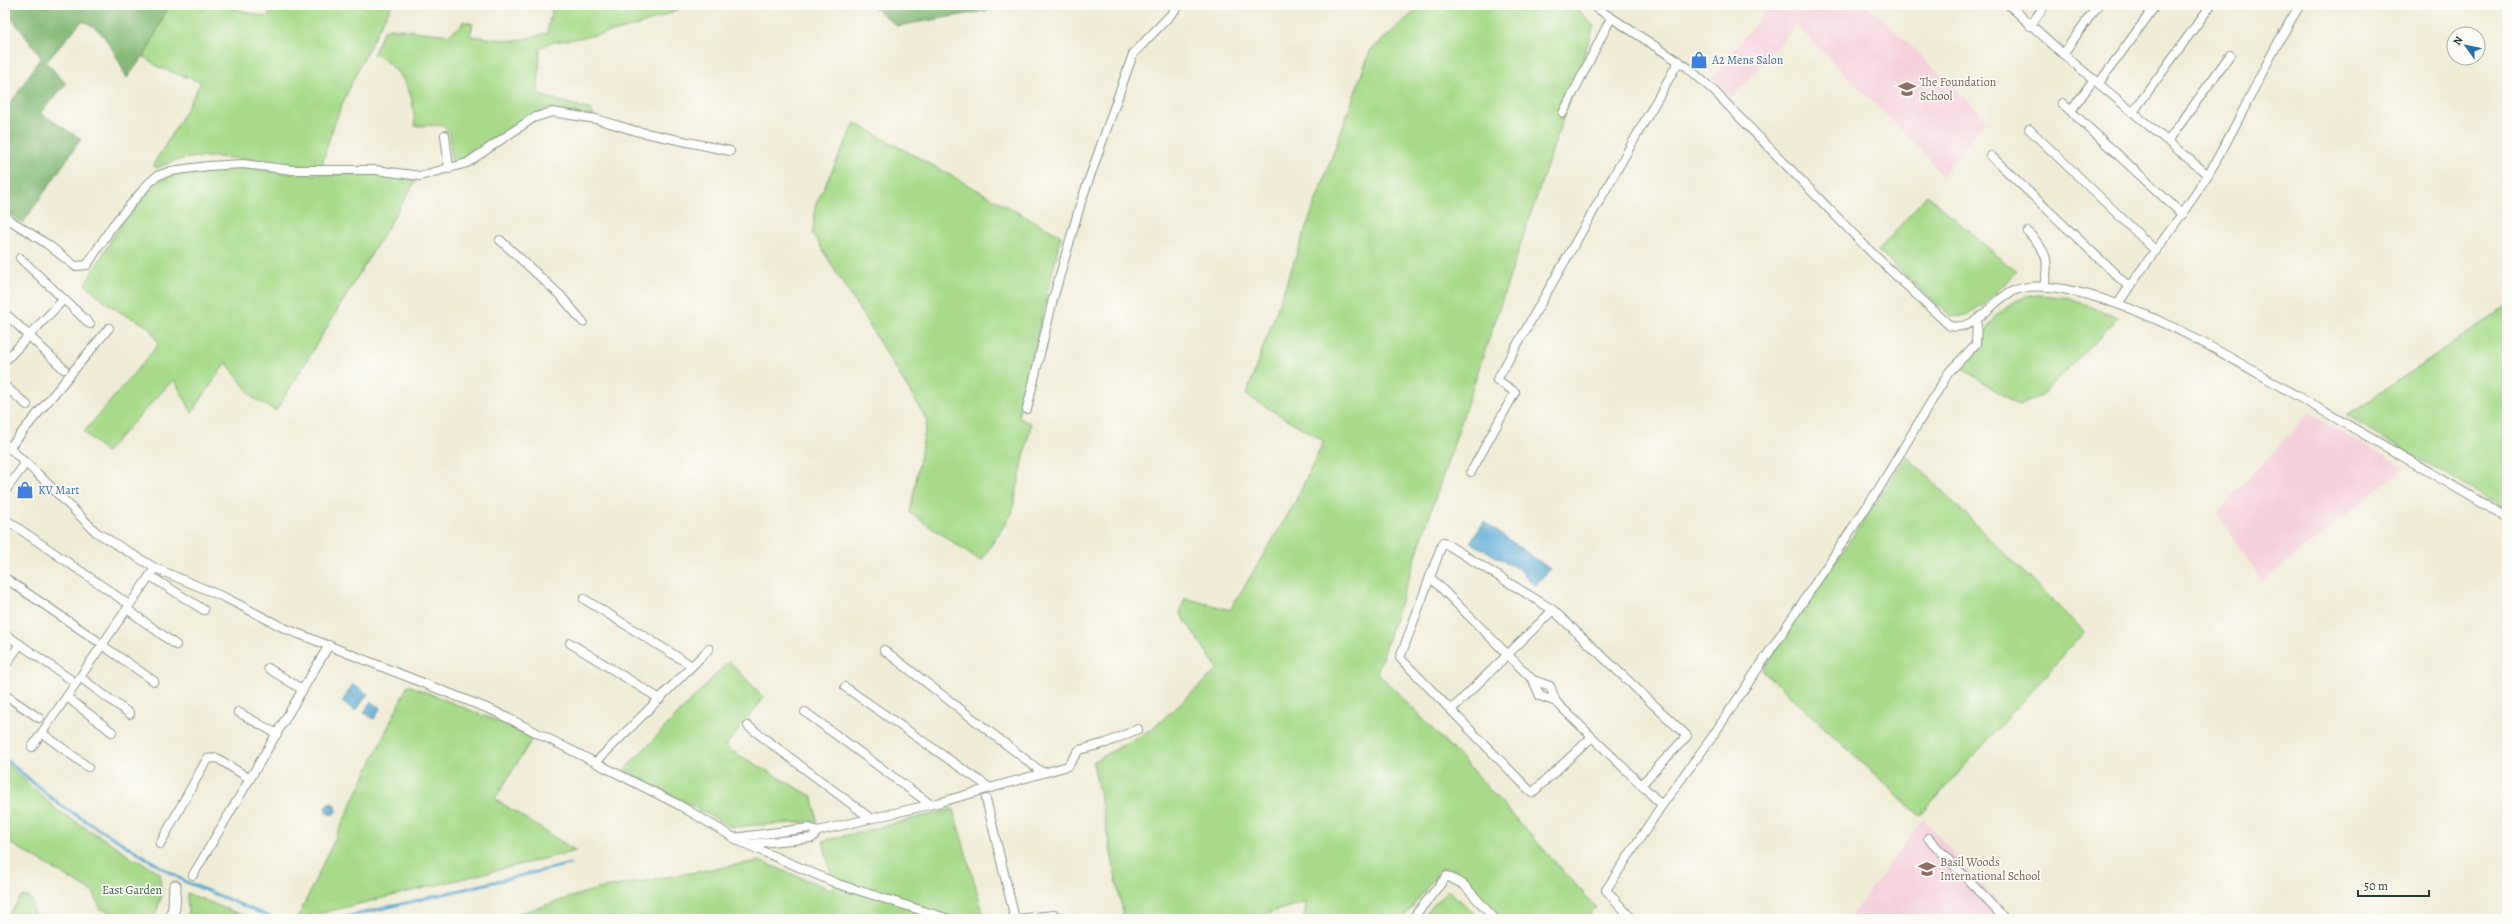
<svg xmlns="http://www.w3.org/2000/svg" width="2512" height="924" viewBox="0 0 2512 924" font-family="Alegreya,serif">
<rect width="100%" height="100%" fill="#fdfcf7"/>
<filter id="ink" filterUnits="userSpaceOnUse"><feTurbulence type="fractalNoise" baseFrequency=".025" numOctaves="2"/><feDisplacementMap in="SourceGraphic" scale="8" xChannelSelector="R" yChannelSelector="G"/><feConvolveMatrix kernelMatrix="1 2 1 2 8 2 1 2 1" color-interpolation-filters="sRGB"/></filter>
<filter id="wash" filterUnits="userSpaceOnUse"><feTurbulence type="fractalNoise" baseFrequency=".012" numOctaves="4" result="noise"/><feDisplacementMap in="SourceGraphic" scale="16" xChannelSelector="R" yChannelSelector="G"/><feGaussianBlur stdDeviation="0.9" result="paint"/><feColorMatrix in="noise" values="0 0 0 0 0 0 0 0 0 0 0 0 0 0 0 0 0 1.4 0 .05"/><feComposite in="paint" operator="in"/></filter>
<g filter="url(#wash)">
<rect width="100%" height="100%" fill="#f0ecd6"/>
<g fill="#f5cfdb">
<polygon points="1770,5 1868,5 1987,119 1942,177 1927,156 1796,25 1731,99 1712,78"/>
<polygon points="2309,413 2405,468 2262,582 2217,513"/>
<polygon points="1923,819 2014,919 1849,919"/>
</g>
<g fill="#a7db8b" stroke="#638c60">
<path d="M 169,5 L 220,5 L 266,17 L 278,5 L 392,5 C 367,49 332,117 322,166 C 270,170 204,142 157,168 L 153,165 C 170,138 186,111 201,82 L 160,68 L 143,56 Z"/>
<path d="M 553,5 L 686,5 C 643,29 598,35 549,43 L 540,49 L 538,92 L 543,96 L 591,110 L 594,116 L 546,109 L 516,124 L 465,160 L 453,164 L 451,158 L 450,133 L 442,125 L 415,126 C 413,99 410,82 389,64 C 383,59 380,56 373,55 L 383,32 L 389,28 L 449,35 L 461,26 L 463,21 L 473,24 L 470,36 L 516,41 L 547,33 Z"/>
<polygon points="1422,5 1573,5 1594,26 1377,672 1460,757 1596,907 1588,919 1503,919 1455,869 1442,868 1403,919 1304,919 1306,902 1248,919 1124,919 1093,762 1152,729 1218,669 1180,613 1185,598 1230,610 1293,506 1324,441 1246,395 1370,51"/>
<polygon points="855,123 1061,236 1018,417 1031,424 1012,513 981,561 910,513 927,420 813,234 815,206"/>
<path d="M 246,167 L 288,174 L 375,174 L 417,179 L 276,411 L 253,398 L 226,362 L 192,413 L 174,379 L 106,452 L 84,432 L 158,345 C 151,320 136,323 117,310 C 106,303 96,293 85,284 C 107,250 136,186 176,173 C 197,166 224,169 246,167 Z"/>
<path d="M 1927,195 L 2016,272 C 1999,288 1976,321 1950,316 L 1878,251 Z"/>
<path d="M 2039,295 L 2070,298 L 2118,318 L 2041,396 L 2019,406 L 1962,368 C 1982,338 1998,296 2039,295 Z"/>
<polygon points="2507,306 2507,498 2502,507 2346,416"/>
<polygon points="1907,456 2084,632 1920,816 1762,670"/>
<polygon points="729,661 764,698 725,747 813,797 817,821 731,827 624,770"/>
<polygon points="408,685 534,736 495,799 576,851 297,919"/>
<polygon points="5,762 58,811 119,848 135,861 136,859 160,873 161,898 154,919 123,919 113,913 101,909 93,892 5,840"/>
<polygon points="953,809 985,919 501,919 597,889 759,861 835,891 823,841"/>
<polygon points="1448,890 1480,919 1420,919"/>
<polygon points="187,893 251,919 185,919 188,913"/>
<polygon points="25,896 32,899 33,913 40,919 6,919 21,897"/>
</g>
<g fill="#85bb77" stroke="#527c56">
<path d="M 5,5 L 169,5 L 148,50 L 127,78 C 117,58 105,27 82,21 L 46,62 L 66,84 L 40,113 L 81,139 L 23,223 L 5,212 L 5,112 L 41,57 L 5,9 Z"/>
<polygon points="871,5 1002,5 1002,8 897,26"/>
</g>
<g fill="#59aad4" stroke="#3c7484">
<polygon points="1484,522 1550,569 1535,586 1520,570 1470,542"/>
<polygon points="353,684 368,694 356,711 342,702"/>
<polygon points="370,702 381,708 374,719 364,713"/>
<circle cx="331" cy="809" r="5.5"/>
</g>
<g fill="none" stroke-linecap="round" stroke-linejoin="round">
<g stroke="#59aad4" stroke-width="3">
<polyline points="5,759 60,805 184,881 275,919"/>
<polyline points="338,919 570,864"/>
</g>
</g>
</g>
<g filter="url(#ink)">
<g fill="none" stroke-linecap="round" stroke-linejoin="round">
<g stroke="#889485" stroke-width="10">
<g id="minor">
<path d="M 1592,5 L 1687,67 L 1714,91 L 1872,253 L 1950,326 C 1977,331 1989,303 2011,292 C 2026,284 2046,286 2063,289 C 2149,306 2222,353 2297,396 C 2367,436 2438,476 2507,518"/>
<polyline points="2009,5 2063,54 2208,175"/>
<polyline points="2030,26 2045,5"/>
<polyline points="2063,54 2098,5"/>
<polyline points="2099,83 2156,5"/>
<polyline points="2062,103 2183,215"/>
<polyline points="2071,111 2094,79"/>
<polyline points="2133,112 2211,5"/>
<polyline points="1563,113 1611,18"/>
<polyline points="2029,129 2156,251"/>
<polyline points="445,135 449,169"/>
<polyline points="2168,141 2230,55"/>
<polyline points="1991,156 2129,287"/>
<polyline points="5,217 47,244 75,266 87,265 113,225 148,184 157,176 171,171 208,166 243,164 293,170 375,170 420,176 467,163 533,118 552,112 596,119 636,131 730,151"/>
<path d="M 2028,232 C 2047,252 2050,259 2044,287"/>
<polyline points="500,240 561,296 583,322"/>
<polyline points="20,258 90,324"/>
<path d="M 2118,304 C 2146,260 2180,221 2207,176 C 2241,121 2265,60 2300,5"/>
<polyline points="5,313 64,369"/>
<polyline points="5,361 64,299"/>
<polyline points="5,386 27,405"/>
<polyline points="1027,409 1053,299 1081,202 1133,54 1180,5"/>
<polyline points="5,444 41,477 96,532 155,568 226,598 284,628 494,711 679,805 741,842 838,884 949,919"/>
<polyline points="9,448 109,328"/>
<polyline points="1471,472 1515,392 1497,380 1679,61"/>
<polyline points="5,491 25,464"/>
<polyline points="5,519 124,601"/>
<polyline points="150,576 204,610"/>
<polyline points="1430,577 1533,680 1550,686 1556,702 1662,805"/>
<polyline points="5,578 96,640"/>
<polyline points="584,599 692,666"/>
<polyline points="127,609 176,645"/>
<polyline points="5,634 70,679"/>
<polyline points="570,643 660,699"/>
<polyline points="102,645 154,681"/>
<polyline points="884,650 1043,773"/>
<polyline points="5,666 20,644"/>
<polyline points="268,668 303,690"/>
<polyline points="81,678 130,714"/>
<polyline points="1533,680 1540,696 1556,702"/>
<polyline points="845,687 990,788"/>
<polyline points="5,695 39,718"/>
<polyline points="67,697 112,732"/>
<polyline points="1451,710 1553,610"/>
<polyline points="238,712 277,734"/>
<polyline points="805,712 930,804"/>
<polyline points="748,726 870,818"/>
<polyline points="42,733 88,767"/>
<polyline points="1592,737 1532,793 1400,658 1443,542 1553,610 1687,736 1641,785"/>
<polyline points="32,747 155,568"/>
<polyline points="596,762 709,649"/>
<polyline points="986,799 1015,919"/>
<polyline points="733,838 809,828 818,831 941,802 1068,766 1079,750 1106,743 1138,729"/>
<polyline points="1928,838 2005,919"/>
<polyline points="160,844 207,759 217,758 250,779"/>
<polyline points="749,844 812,838 818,831"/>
<polyline points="193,875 329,645"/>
<polyline points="1016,919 1054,915 1064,919"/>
<polyline points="1412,919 1447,876 1464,885 1495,919"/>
<polyline points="1632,919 1606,890 1662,805 1710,740 1878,490 1949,372 1976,344 1977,321"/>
</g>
</g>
<g stroke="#889485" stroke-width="13">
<polyline id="tertiary" points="170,919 174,908 175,886"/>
</g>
<use href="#minor" stroke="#fff" stroke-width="8"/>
<use href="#tertiary" stroke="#fff" stroke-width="11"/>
</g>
</g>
<defs>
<g id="shop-bare" transform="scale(1.38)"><path d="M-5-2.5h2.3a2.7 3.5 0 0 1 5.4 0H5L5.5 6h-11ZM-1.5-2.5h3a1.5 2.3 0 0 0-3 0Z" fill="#3f7fe0" stroke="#fdfcf7" stroke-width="2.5" paint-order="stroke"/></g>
<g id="school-bare" transform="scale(1.38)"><path d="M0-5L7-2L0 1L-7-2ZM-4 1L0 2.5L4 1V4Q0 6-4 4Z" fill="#8d6e63" stroke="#fdfcf7" stroke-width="2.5" paint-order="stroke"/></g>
</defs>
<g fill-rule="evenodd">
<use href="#shop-bare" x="1699" y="60"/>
<use href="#school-bare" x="1907" y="89"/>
<use href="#shop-bare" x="25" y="490"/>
<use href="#school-bare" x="1927" y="869"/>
</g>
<g text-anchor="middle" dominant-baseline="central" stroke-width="3.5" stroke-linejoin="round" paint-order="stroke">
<g font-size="12" fill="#366cbe" stroke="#fdfcf7" text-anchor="start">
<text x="1712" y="60">A2 Mens Salon</text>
<text x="38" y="490">KV Mart</text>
</g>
<g font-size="12" fill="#785e54" stroke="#fdfcf7" text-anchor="start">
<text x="1920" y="82">The Foundation<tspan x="1920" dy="14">School</tspan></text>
<text x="1940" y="862">Basil Woods<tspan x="1940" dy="14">International School</tspan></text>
</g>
<g font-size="12" fill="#3a5d45" stroke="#fdfcf7">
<text x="132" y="890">East Garden</text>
</g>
</g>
<rect width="2512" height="924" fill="none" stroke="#fdfcf7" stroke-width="20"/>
<g transform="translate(2466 46) rotate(303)"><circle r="19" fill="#fdfcf7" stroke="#a4b0a9"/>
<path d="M0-3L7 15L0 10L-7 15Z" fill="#1f6fb2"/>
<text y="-6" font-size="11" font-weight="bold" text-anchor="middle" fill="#1f3d34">N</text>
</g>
<path d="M2358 890v6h71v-6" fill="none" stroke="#1f3d34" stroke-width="2"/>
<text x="2364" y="890" font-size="12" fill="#1f3d34" stroke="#fdfcf7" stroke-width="3" paint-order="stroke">50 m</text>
</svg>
